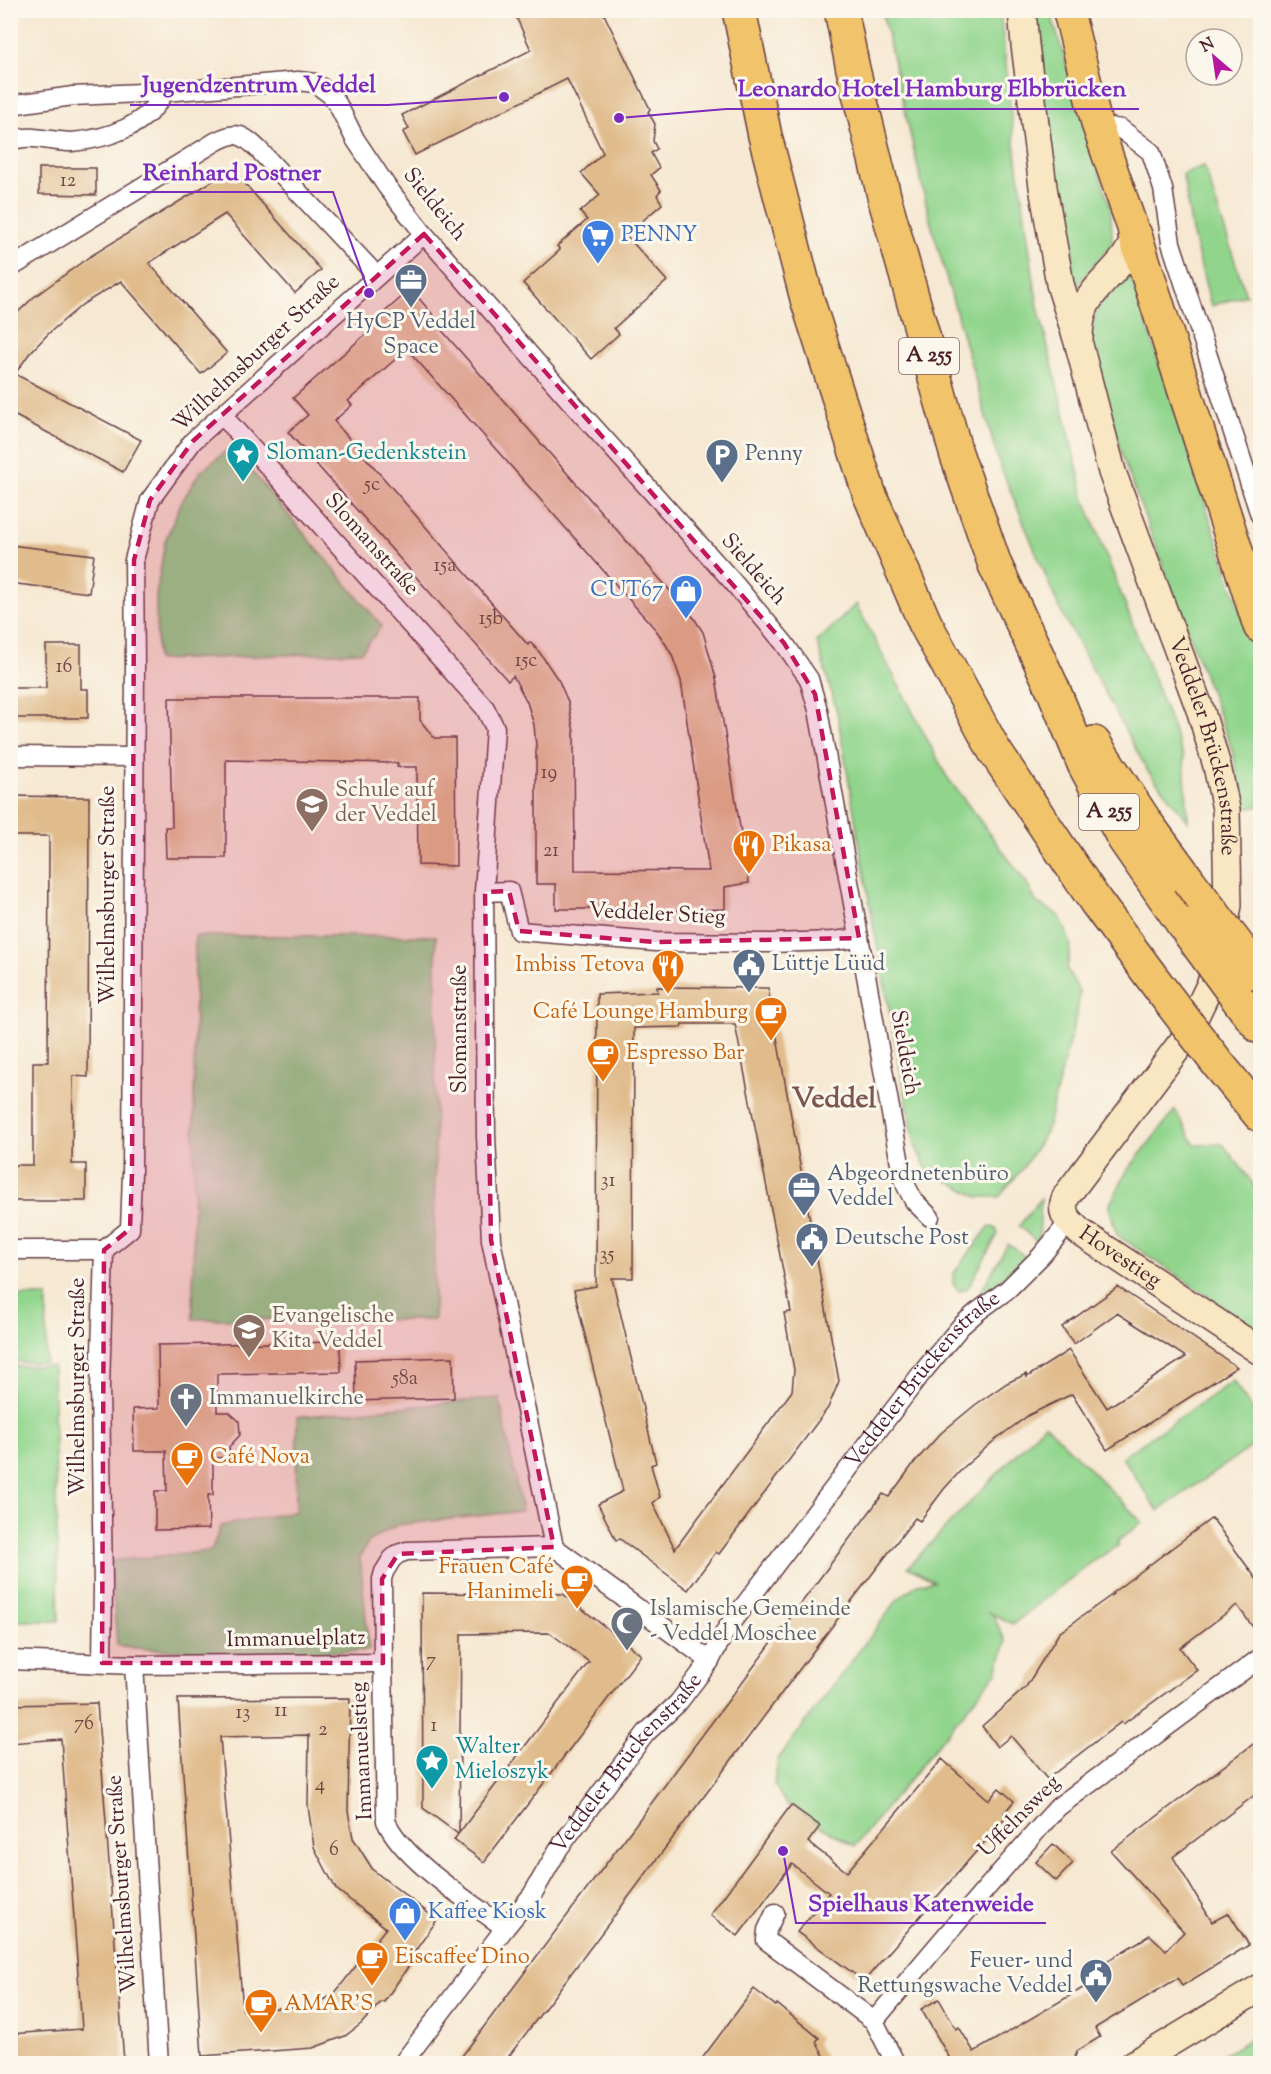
<svg xmlns="http://www.w3.org/2000/svg" width="1271" height="2074" viewBox="0 0 1271 2074" font-family="'Sorts Mill Goudy',serif">
<rect width="100%" height="100%" fill="#fbf7ec"/>
<filter id="ink" filterUnits="userSpaceOnUse"><feTurbulence type="fractalNoise" baseFrequency=".0167" numOctaves="2"/><feDisplacementMap in="SourceGraphic" scale="12" xChannelSelector="R" yChannelSelector="G"/><feConvolveMatrix kernelMatrix="1 2 1 2 8 2 1 2 1" color-interpolation-filters="sRGB"/></filter>
<filter id="wash" filterUnits="userSpaceOnUse"><feTurbulence type="fractalNoise" baseFrequency=".008" numOctaves="4" result="noise"/><feDisplacementMap in="SourceGraphic" scale="24" xChannelSelector="R" yChannelSelector="G"/><feGaussianBlur stdDeviation="1.35" result="paint"/><feColorMatrix in="noise" values="0 0 0 0 0 0 0 0 0 0 0 0 0 0 0 0 0 1.4 0 .05"/><feComposite in="paint" operator="in"/></filter>
<g filter="url(#wash)">
<rect width="100%" height="100%" fill="#f6e8d2"/>
<g fill="#91d58d" stroke="#6e7a5c" stroke-width="1.5">
<polygon points="882,11 1000,11 1013,131 1037,302 1085,500 1184,758 1188,821 1147,770 1059,608 999,463 930,220"/>
<polygon points="1031,11 1050,11 1111,209 1112,243 1076,287 1070,285"/>
<polygon points="1204,166 1246,295 1211,306 1192,231 1183,175 1185,173"/>
<polygon points="1130,273 1260,672 1260,806 1243,809 1233,752 1123,459 1090,335 1099,306"/>
<polygon points="229,449 253,473 382,626 361,652 157,660 156,596 165,541 182,501 200,472"/>
<polygon points="856,604 947,777 1026,882 1036,902 1060,916 1071,944 1067,969 1080,993 1077,1012 1046,1132 1023,1168 999,1197 978,1197 927,1170 915,1145 874,929 837,712 817,642"/>
<polygon points="195,936 436,936 434,1320 193,1319"/>
<polygon points="1175,1110 1195,1145 1223,1144 1260,1193 1260,1331 1117,1235 1109,1206 1127,1171"/>
<polygon points="1041,1198 1039,1240 1037,1242 1019,1226"/>
<polygon points="993,1227 996,1229 998,1234 969,1286 965,1290 959,1291 953,1284 954,1273 988,1228"/>
<polygon points="1008,1244 1026,1257 978,1300 977,1298"/>
<polygon points="11,1296 47,1296 46,1363 11,1362"/>
<polygon points="10,1366 53,1366 59,1621 11,1621"/>
<polygon points="1233,1381 1260,1422 1260,1441 1158,1511 1122,1457"/>
<polygon points="499,1398 522,1511 397,1525 369,1541 360,1557 369,1650 262,1656 136,1648 117,1645 111,1561 211,1551 221,1526 296,1511 297,1417"/>
<polygon points="1045,1424 1142,1522 1117,1542 1119,1545 1093,1561 1013,1624 987,1611 993,1615 1006,1642 997,1672 855,1846 820,1826 791,1805 787,1806 774,1784 778,1759 898,1599 918,1584 934,1581 908,1567"/>
<polygon points="1260,2033 1260,2063 1210,2063"/>
</g>
<g id="blocks">
<g fill="#e0bc8d" fill-rule="evenodd">
<polygon points="513,10 602,10 650,109 648,112 655,124 653,141 657,149 651,153 659,168 651,175 661,190 657,195 662,204 626,235 667,281 614,328 619,334 591,359 523,283 560,250 557,246 587,220 580,212 600,195 581,173 603,153 567,79 415,155 403,132 409,129 402,115 531,50"/>
<polygon points="39,168 96,168 96,195 39,194"/>
<polygon points="232,169 321,270 295,293 225,214 149,263 227,353 201,374 121,281 83,304 49,333 29,354 15,374 141,440 123,472 10,413 10,322 16,314 34,297 89,257"/>
<path d="M 411,289 L 440,323 L 438,326 L 694,618 L 703,632 L 716,678 L 749,883 L 725,887 L 725,909 L 618,912 L 616,909 L 556,909 L 556,884 L 536,884 L 536,745 L 534,725 L 527,702 L 513,676 L 508,681 L 288,432 L 308,415 L 293,398 L 383,319 L 380,316 ZM 407,349 L 656,630 L 665,643 L 672,655 L 681,681 L 709,871 L 575,870 L 574,732 L 568,702 L 559,681 L 540,653 L 530,642 L 528,645 L 334,421 L 352,405 L 348,401 Z"/>
<polygon points="10,545 94,555 89,593 10,583"/>
<polygon points="46,645 81,645 81,689 88,689 88,718 10,718 10,688 46,688"/>
<polygon points="169,698 420,698 420,720 434,738 455,738 456,866 418,865 417,767 397,767 398,763 226,760 226,858 166,858 165,827 172,827"/>
<polygon points="10,796 89,797 88,1077 73,1076 72,1164 86,1164 86,1201 10,1201 10,1165 33,1165 33,1062 48,1062 49,836 10,836"/>
<path d="M 657,987 L 768,988 L 839,1381 L 828,1408 L 719,1554 L 716,1552 L 688,1590 L 620,1539 L 616,1540 L 598,1504 L 623,1491 L 574,1290 L 596,1286 L 597,994 L 658,992 ZM 682,1024 L 735,1024 L 791,1312 L 784,1313 L 794,1370 L 792,1391 L 675,1549 L 653,1503 L 660,1497 L 651,1465 L 656,1463 L 612,1278 L 633,1278 L 634,1028 L 681,1027 Z"/>
<polygon points="1118,1287 1237,1367 1107,1450 1072,1394 1029,1415 996,1439 964,1467 944,1489 920,1521 915,1518 817,1646 503,2064 456,2064 883,1494 889,1497 914,1463 941,1433 975,1405 1007,1383 1026,1374 1027,1377 1069,1350 1107,1408 1186,1357 1117,1313 1074,1344 1062,1327"/>
<polygon points="340,1342 341,1372 217,1374 217,1412 229,1412 239,1421 240,1435 229,1447 230,1457 213,1458 213,1495 208,1495 209,1529 155,1530 155,1491 167,1491 166,1451 134,1451 133,1409 159,1408 158,1345"/>
<polygon points="453,1357 454,1398 356,1401 355,1360"/>
<polygon points="1212,1518 1260,1584 1260,1637 1237,1605 1180,1648 1197,1670 1123,1724 1121,1722 1047,1779 1011,1736 997,1747 982,1726 1026,1687 1059,1633 1113,1594 1112,1593"/>
<path d="M 422,1593 L 563,1594 L 641,1655 L 484,1862 L 454,1840 L 458,1834 L 423,1808 ZM 550,1633 L 589,1662 L 459,1833 L 461,1634 Z"/>
<path d="M 350,1698 L 348,1811 L 353,1838 L 373,1870 L 437,1920 L 411,1957 L 412,1961 L 384,2002 L 381,2002 L 361,2024 L 345,2036 L 313,2048 L 202,2056 L 178,1699 ZM 309,1735 L 308,1806 L 314,1847 L 336,1889 L 386,1928 L 334,1994 L 314,2006 L 243,2010 L 220,1737 Z"/>
<polygon points="97,1703 124,2062 10,2064 10,2034 82,2029 61,1739 10,1743 10,1705"/>
<polygon points="1260,1739 1260,1791 1173,1857 1212,1922 1229,1913 1249,1945 1182,1986 1178,1978 1095,2028 1100,2037 1077,2051 1074,2060 1061,2060 1055,2064 953,2064 921,2009 939,1999 956,2029 959,2027 974,2052 1088,1985 1082,1976 1150,1935 1166,1950 1184,1932 1111,1851"/>
<polygon points="942,1759 989,1800 999,1788 1014,1801 1004,1813 1007,1816 864,1981 797,1932 829,1893 792,1864 738,1936 710,1915 791,1805 820,1826 808,1842 847,1872"/>
<polygon points="1053,1844 1073,1863 1056,1881 1036,1862"/>
<polygon points="754,1989 776,2006 777,2004 819,2038 816,2042 829,2064 698,2064"/>
</g>
</g>
</g>
<g filter="url(#ink)">
<use href="#blocks" fill-opacity="0" stroke="#643d44" stroke-width="1.5"/>
<g fill="none" stroke-linecap="round" stroke-linejoin="round">
<g stroke="#643d44" stroke-width="21">
<g id="street">
<polyline points="10,105 73,96 164,92 298,81 315,83 331,95 338,105 355,139 387,187 424,234 571,402 733,582 784,643 809,679 818,710 903,1180 914,1201 930,1217"/>
<polyline points="1097,125 1121,129 1151,152 1163,189 1171,243 1260,515"/>
<path d="M 10,140 C 18,139 26,137 34,138 C 46,139 60,142 72,142 C 107,139 148,126 164,92"/>
<path d="M 10,268 L 215,142 C 235,131 242,133 258,149 L 377,276"/>
<polyline points="222,415 485,708 495,728 484,892 486,1136 491,1240 554,1547 710,1661"/>
<polyline points="10,756 134,757"/>
<polyline points="484,892 509,891 519,931 656,942 771,943 833,941 859,938"/>
<polyline points="10,1250 104,1250"/>
<polyline points="10,1660 134,1665 383,1663 382,1579 384,1572 392,1559 398,1554 407,1551 554,1547"/>
<polyline points="102,1663 103,1584 100,1387 104,1250 130,1229 132,1173 135,667 134,560 150,500 193,441 424,234"/>
<path d="M 383,1663 L 386,1821 C 403,1860 469,1901 505,1928"/>
<polyline points="134,1665 159,2064"/>
<polyline points="775,1913 767,1930 766,1940 874,2021 896,2064"/>
<path d="M 874,2021 C 934,1949 995,1877 1058,1807 L 1260,1658"/>
<path id="s1" d="M 402,2064 L 505,1928 L 532,1895 L 559,1848 L 646,1733 L 678,1703 L 710,1661 L 727,1628 L 921,1374 L 961,1326 L 977,1312 L 1007,1290 L 1041,1256 L 1069,1222"/>
</g>
</g>
<g stroke="#643d44" stroke-width="30">
<g id="secondary">
<path id="s2" d="M 1022,10 L 1025,45 L 1043,187 L 1060,284 L 1079,345 L 1112,472 L 1201,712 L 1217,766 L 1226,809 L 1228,905 L 1221,946 L 1211,983 L 1183,1041 L 1067,1195 C 1058,1212 1067,1220 1080,1232 L 1260,1351"/>
<path d="M 1079,341 C 1079,328 1080,316 1086,304 C 1099,279 1129,264 1135,235"/>
<polyline points="1134,2064 1260,1988"/>
</g>
</g>
<g stroke="#643d44" stroke-width="33">
<polyline id="primary" points="1068,10 1097,125 1135,235"/>
</g>
<g stroke="#643d44" stroke-width="36">
<g id="highway">
<polyline points="739,10 765,136 807,299 869,493 925,623 994,750 1096,902 1162,991"/>
<polyline points="841,10 853,69 885,200 956,453 995,565 1053,689 1084,764 1124,839 1183,924"/>
<polyline points="1135,235 1260,626"/>
<polyline points="1094,743 1147,824 1188,880"/>
<polyline points="1246,1010 1260,1027"/>
<polyline points="1219,1065 1260,1115"/>
</g>
</g>
<use href="#street" stroke="#fff" stroke-width="18"/>
<use href="#secondary" stroke="#f9e7c3" stroke-width="27"/>
<use href="#primary" stroke="#f1c36a" stroke-width="30"/>
<use href="#highway" stroke="#f1c36a" stroke-width="33"/>
<g stroke="#643d44" stroke-width="36" stroke-linecap="butt">
<g id="highway-bridge">
<polyline points="1188,880 1259,974"/>
<polyline points="1183,924 1246,1010"/>
<polyline points="1162,991 1219,1065"/>
</g>
</g>
<use href="#highway-bridge" stroke="#f1c36a" stroke-width="33"/>
</g>
</g>
<path fill="#c2185b" fill-opacity="0.2" stroke="#c2185b" stroke-width="4.5" stroke-dasharray="12 8" stroke-linejoin="round" d="M 424,234 L 784,643 L 815,694 L 859,938 L 656,942 L 519,931 L 509,891 L 485,892 L 491,1240 L 554,1547 L 398,1554 L 382,1579 L 383,1663 L 102,1663 L 104,1250 L 130,1229 L 132,1173 L 134,560 L 150,500 L 193,441 Z"/>
<defs>
<g id="supermarket-pin" transform="scale(1.725)"><path d="M0 17L-7.5 6A9.5 9.5 0 1 1 7.5 6Z" fill="#3f7fe0" stroke="#fbf7ec"/><path d="M-6-5.5h2.5l.6 2H6L4.5 2H-2.5L-4.4-4H-6ZM-1.5 3.2a1.3 1.3 0 1 0 .1 0ZM3 3.2a1.3 1.3 0 1 0 .1 0Z" fill="#fff"/></g>
<g id="office-pin" transform="scale(1.725)"><path d="M0 17L-7.5 6A9.5 9.5 0 1 1 7.5 6Z" fill="#5c6f8a" stroke="#fbf7ec"/><path d="M-6-3h4V-5.5h4V-3h4V5H-6ZM-1-4.5V-3h2v-1.5ZM-6 0V1H6V0Z" fill="#fff"/></g>
<g id="sight-pin" transform="scale(1.725)"><path d="M0 17L-7.5 6A9.5 9.5 0 1 1 7.5 6Z" fill="#0f9aa8" stroke="#fbf7ec"/><path d="M0-6L1.8-2.2L6-1.7L2.9 1.2L3.7 5.4L0 3.3L-3.7 5.4L-2.9 1.2L-6-1.7L-1.8-2.2Z" fill="#fff"/></g>
<g id="parking-pin" transform="scale(1.725)"><path d="M0 17L-7.5 6A9.5 9.5 0 1 1 7.5 6Z" fill="#5c6f8a" stroke="#fbf7ec"/><path d="M-3.5-5.5H1a3.5 3.5 0 0 1 0 7H-1V5.5H-3.5ZM-1-3.4V-.6H.8a1.4 1.4 0 0 0 0-2.8Z" fill="#fff"/></g>
<g id="shop-pin" transform="scale(1.725)"><path d="M0 17L-7.5 6A9.5 9.5 0 1 1 7.5 6Z" fill="#3f7fe0" stroke="#fbf7ec"/><path d="M-5-2.5h2.3a2.7 3.5 0 0 1 5.4 0H5L5.5 6h-11ZM-1.5-2.5h3a1.5 2.3 0 0 0-3 0Z" fill="#fff"/></g>
<g id="school-pin" transform="scale(1.725)"><path d="M0 17L-7.5 6A9.5 9.5 0 1 1 7.5 6Z" fill="#8d6e63" stroke="#fbf7ec"/><path d="M0-5L7-2L0 1L-7-2ZM-4 1L0 2.5L4 1V4Q0 6-4 4Z" fill="#fff"/></g>
<g id="restaurant-pin" transform="scale(1.725)"><path d="M0 17L-7.5 6A9.5 9.5 0 1 1 7.5 6Z" fill="#e8710a" stroke="#fbf7ec"/><path d="M-5-6h1v4h1v-4h1v4h1v-4h1v5L-1.5 .5V6h-2V.5L-5-1ZM5-6V6H3V1.5H1.5Q1.5-4 5-6Z" fill="#fff"/></g>
<g id="civic-pin" transform="scale(1.725)"><path d="M0 17L-7.5 6A9.5 9.5 0 1 1 7.5 6Z" fill="#5c6f8a" stroke="#fbf7ec"/><path d="M-.6-6.5H3V-4.5H.6V-3L4-1V1h2V6H-6V1h2V-1L-.6-3ZM-1.2 2.5V6h2.4V2.5Z" fill="#fff"/></g>
<g id="cafe-pin" transform="scale(1.725)"><path d="M0 17L-7.5 6A9.5 9.5 0 1 1 7.5 6Z" fill="#e8710a" stroke="#fbf7ec"/><path d="M-5.5-4.5H6V0H3Q3 3.5 0 3.5H-2.5Q-5.5 3.5-5.5 0ZM3-3.2v2h1.7v-2ZM-6 4.5H4V6H-6Z" fill="#fff"/></g>
<g id="church-pin" transform="scale(1.725)"><path d="M0 17L-7.5 6A9.5 9.5 0 1 1 7.5 6Z" fill="#6b7280" stroke="#fbf7ec"/><path d="M-1.2-6h2.4v3.5h3.3v2.4h-3.3V6h-2.4V-.1h-3.3v-2.4h3.3Z" fill="#fff"/></g>
<g id="mosque-pin" transform="scale(1.725)"><path d="M0 17L-7.5 6A9.5 9.5 0 1 1 7.5 6Z" fill="#6b7280" stroke="#fbf7ec"/><path d="M3.5-4.9A6 6 0 1 0 3.5 4.9A5 5 0 1 1 3.5-4.9Z" fill="#fff"/></g>
</defs>
<g fill-rule="evenodd">
<use href="#supermarket-pin" x="598" y="236"/>
<use href="#office-pin" x="411" y="280"/>
<use href="#sight-pin" x="243" y="454"/>
<use href="#parking-pin" x="722" y="455"/>
<use href="#shop-pin" x="686" y="591"/>
<use href="#school-pin" x="312" y="804"/>
<use href="#restaurant-pin" x="749" y="846"/>
<use href="#civic-pin" x="749" y="965"/>
<use href="#restaurant-pin" x="668" y="966"/>
<use href="#cafe-pin" x="771" y="1013"/>
<use href="#cafe-pin" x="603" y="1054"/>
<use href="#office-pin" x="804" y="1188"/>
<use href="#civic-pin" x="812" y="1239"/>
<use href="#school-pin" x="249" y="1330"/>
<use href="#church-pin" x="186" y="1399"/>
<use href="#cafe-pin" x="187" y="1458"/>
<use href="#cafe-pin" x="577" y="1581"/>
<use href="#mosque-pin" x="627" y="1623"/>
<use href="#sight-pin" x="432" y="1761"/>
<use href="#shop-pin" x="405" y="1913"/>
<use href="#cafe-pin" x="372" y="1958"/>
<use href="#civic-pin" x="1096" y="1975"/>
<use href="#cafe-pin" x="261" y="2005"/>
</g>
<g text-anchor="middle" dominant-baseline="central" stroke-width="6" stroke-linejoin="round" paint-order="stroke">
<g font-size="20" fill="#704644">
<text x="68" y="181">12</text>
<text x="372" y="485">5c</text>
<text x="445" y="566">15a</text>
<text x="491" y="619">15b</text>
<text x="526" y="661">15c</text>
<text x="64" y="667">16</text>
<text x="549" y="773">19</text>
<text x="551" y="851">21</text>
<text x="608" y="1181">31</text>
<text x="607" y="1255">35</text>
<text x="405" y="1379">58a</text>
<text x="431" y="1661">7</text>
<text x="281" y="1711">11</text>
<text x="243" y="1713">13</text>
<text x="84" y="1724">76</text>
<text x="434" y="1726">1</text>
<text x="323" y="1730">2</text>
<text x="320" y="1785">4</text>
<text x="334" y="1850">6</text>
</g>
<g fill="#fbf7ec" stroke="#7f6065" stroke-width="1.5">
<rect x="899" y="338" width="60" height="36" rx="4.5"/>
<rect x="1079" y="794" width="60" height="36" rx="4.5"/>
</g>
<g font-size="21" font-weight="bold" fill="#4a1f2b">
<text x="929" y="356">A 255</text>
<text x="1109" y="812">A 255</text>
</g>
<g font-size="22" fill="#4a1f2b" stroke="#fbf7ec">
<text transform="translate(434 205) rotate(51)">Sieldeich</text>
<text transform="translate(257 354) rotate(-43)">Wilhelmsburger Straße</text>
<text transform="translate(371 545) rotate(48)">Slomanstraße</text>
<text transform="translate(753 570) rotate(49)">Sieldeich</text>
<text stroke="none"><textPath href="#s2" startOffset="762">Veddeler Brückenstraße</textPath></text>
<text transform="translate(109 895) rotate(-90)">Wilhelmsburger Straße</text>
<text transform="translate(657 915) rotate(3)">Veddeler Stieg</text>
<text transform="translate(461 1029) rotate(-90)">Slomanstraße</text>
<text transform="translate(904 1053) rotate(80)">Sieldeich</text>
<text stroke="none"><textPath href="#s2" startOffset="1352">Hovestieg</textPath></text>
<text stroke="none"><textPath href="#s1" startOffset="862">Veddeler Brückenstraße</textPath></text>
<text transform="translate(79 1387) rotate(-90)">Wilhelmsburger Straße</text>
<text transform="translate(296 1640) rotate(-1)">Immanuelplatz</text>
<text transform="translate(363 1751) rotate(-93)">Immanuelstieg</text>
<text stroke="none"><textPath href="#s1" startOffset="376">Veddeler Brückenstraße</textPath></text>
<text transform="translate(1020 1817) rotate(-45)">Uffelnsweg</text>
<text transform="translate(123 1884) rotate(-94)">Wilhelmsburger Straße</text>
</g>
<g font-size="22" fill="#366cbe" stroke="#fbf7ec" text-anchor="start">
<text x="621" y="236">PENNY</text>
<text x="663" y="591" text-anchor="end">CUT67</text>
<text x="428" y="1913">Kaffee Kiosk</text>
</g>
<g font-size="22" fill="#4e5e75" stroke="#fbf7ec" text-anchor="start">
<text x="411" y="323" text-anchor="middle">HyCP Veddel<tspan x="411" dy="25">Space</tspan></text>
<text x="745" y="455">Penny</text>
<text x="772" y="965">Lüttje Lüüd</text>
<text x="827" y="1175">Abgeordnetenbüro<tspan x="827" dy="25">Veddel</tspan></text>
<text x="835" y="1239">Deutsche Post</text>
<text x="1073" y="1962" text-anchor="end">Feuer- und<tspan x="1073" dy="25">Rettungswache Veddel</tspan></text>
</g>
<g font-size="22" fill="#0d838f" stroke="#fbf7ec" text-anchor="start">
<text x="266" y="454">Sloman-Gedenkstein</text>
<text x="455" y="1748">Walter<tspan x="455" dy="25">Mieloszyk</tspan></text>
</g>
<g font-size="22" fill="#785e54" stroke="#fbf7ec" text-anchor="start">
<text x="335" y="791">Schule auf<tspan x="335" dy="25">der Veddel</tspan></text>
<text x="272" y="1317">Evangelische<tspan x="272" dy="25">Kita Veddel</tspan></text>
</g>
<g font-size="22" fill="#c56008" stroke="#fbf7ec" text-anchor="start">
<text x="772" y="846">Pikasa</text>
<text x="645" y="966" text-anchor="end">Imbiss Tetova</text>
<text x="748" y="1013" text-anchor="end">Café Lounge Hamburg</text>
<text x="626" y="1054">Espresso Bar</text>
<text x="210" y="1458">Café Nova</text>
<text x="554" y="1568" text-anchor="end">Frauen Café<tspan x="554" dy="25">Hanimeli</tspan></text>
<text x="395" y="1958">Eiscaffee Dino</text>
<text x="284" y="2005">AMAR'S</text>
</g>
<g font-size="22" fill="#5b616d" stroke="#fbf7ec" text-anchor="start">
<text x="209" y="1399">Immanuelkirche</text>
<text x="650" y="1610">Islamische Gemeinde<tspan x="650" dy="25">- Veddel Moschee</tspan></text>
</g>
<g font-size="28" font-weight="bold" fill="#7e564d" stroke="#fbf7ec">
<text x="834" y="1100">Veddel</text>
</g>
</g>
<path fill="none" stroke="#7b2cbf" stroke-width="2" d="M504 97L388 105H130M619 118L726 109H1139M369 293L333 192H130M783 1851L796 1923H1046"/>
<g fill="#7b2cbf" stroke="#fbf7ec" stroke-width="2">
<circle cx="504" cy="97" r="6"/>
<circle cx="619" cy="118" r="6"/>
<circle cx="369" cy="293" r="6"/>
<circle cx="783" cy="1851" r="6"/>
</g>
<g font-size="24" text-anchor="middle" font-weight="bold" fill="#7b2cbf" stroke="#fbf7ec" stroke-width="6" stroke-linejoin="round" paint-order="stroke">
<text x="259" y="92">Jugendzentrum Veddel</text>
<text x="932" y="96">Leonardo Hotel Hamburg Elbbrücken</text>
<text x="232" y="180">Reinhard Postner</text>
<text x="921" y="1911">Spielhaus Katenweide</text>
</g>
<rect width="1271" height="2074" fill="none" stroke="#fbf7ec" stroke-width="36"/>
<g transform="translate(1214 57) rotate(331)"><circle r="28" fill="#fbf7ec" stroke="#b4a19f" stroke-width="1.5"/>
<path d="M0-4.5L10 22L0 15L-10 22Z" fill="#b5179e"/>
<text y="-9" font-size="16" font-weight="bold" text-anchor="middle" fill="#4a1f2b">N</text>
</g>
</svg>
